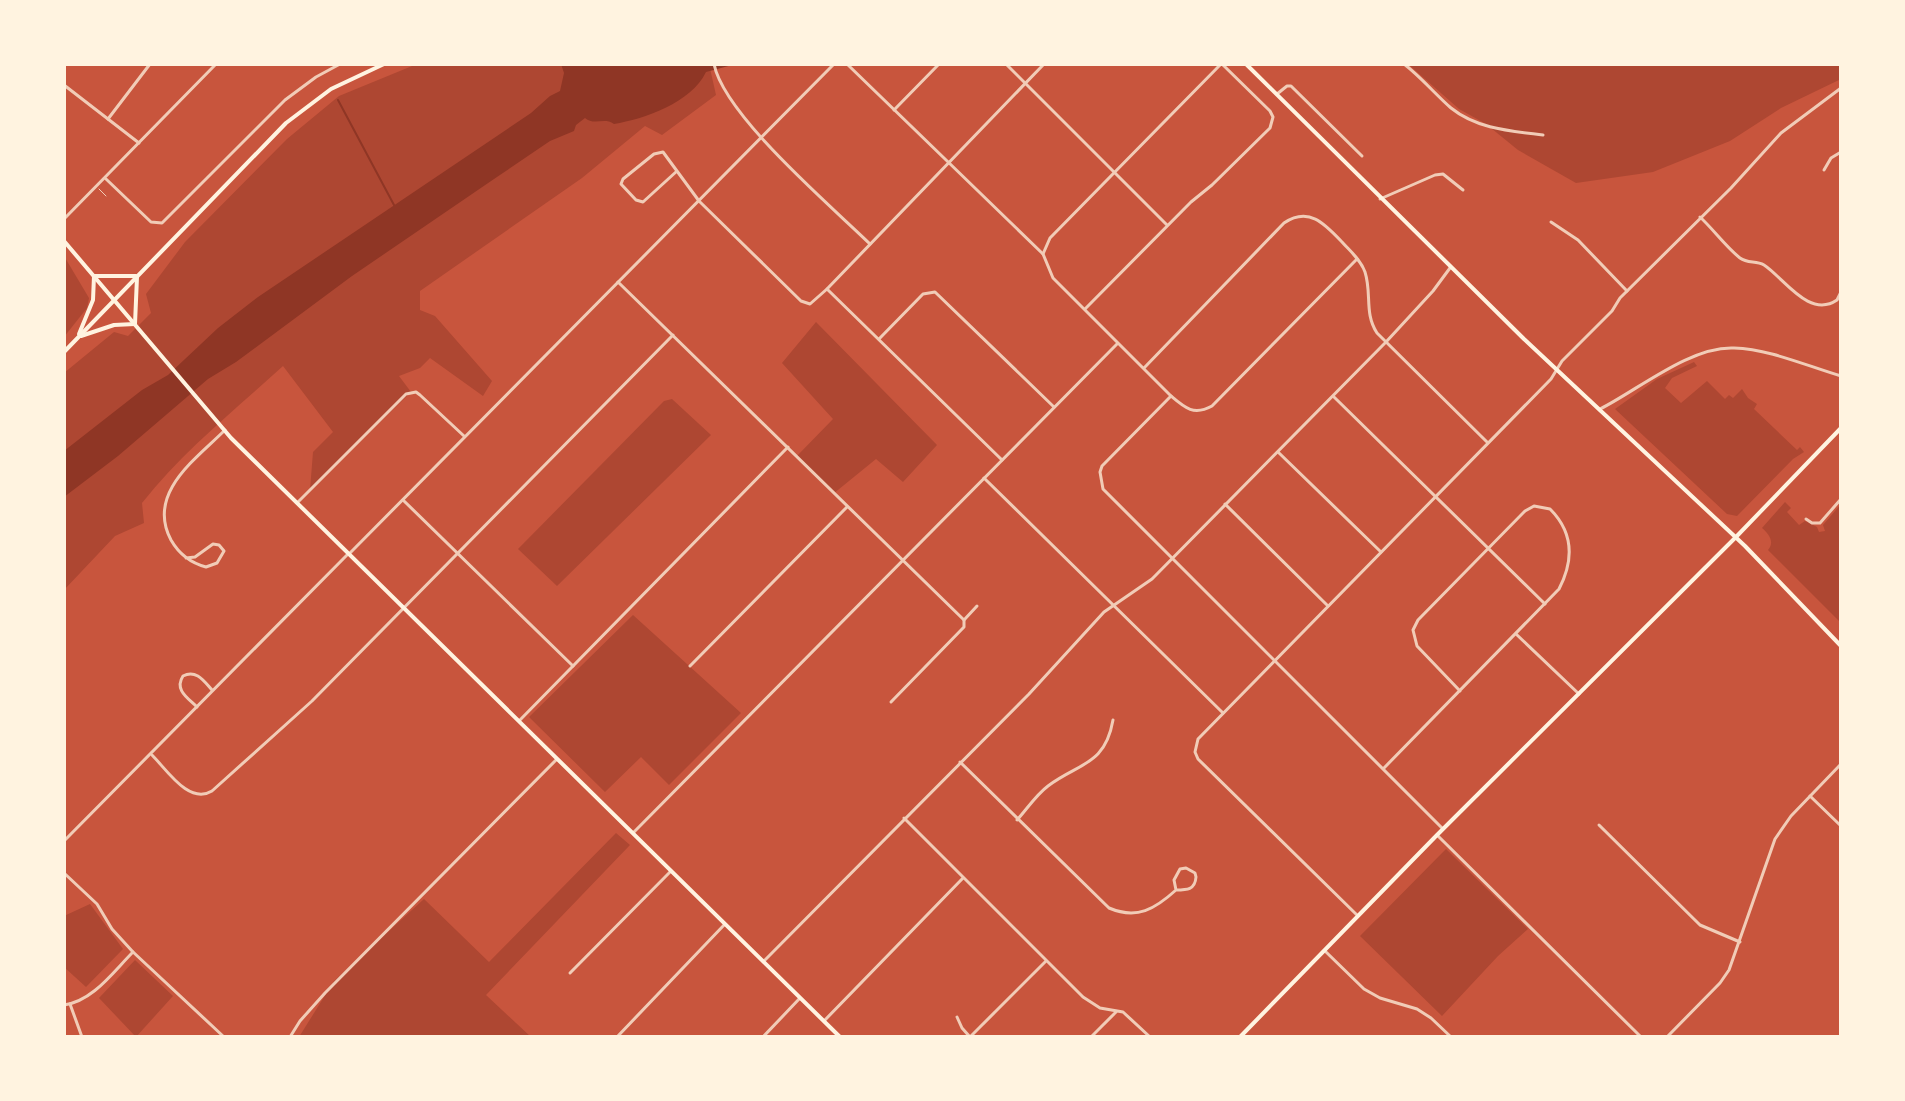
<svg xmlns="http://www.w3.org/2000/svg" width="1905" height="1101" viewBox="0 0 1905 1101" font-family="'Open Sans',sans-serif">
<rect width="100%" height="100%" fill="#c8553d"/>
<g fill="#ae4732">
<path d="M 417,64 L 709,64 L 716,95 L 662,135 L 645,126 L 582,178 L 420,291 L 420,310 L 435,316 L 492,381 L 483,396 L 430,358 L 420,368 L 399,376 L 411,392 L 310,490 L 313,452 L 333,432 L 283,366 C 234,411 183,451 142,503 L 144,523 L 115,536 L 64,590 L 64,373 L 114,332 L 128,336 L 151,313 L 146,294 L 185,242 L 287,139 L 339,96 Z"/>
<polygon points="1408,64 1841,64 1841,79 1781,108 1730,141 1653,172 1576,183 1518,150 1486,124 1459,109"/>
<polygon points="64,256 89,298 87,308 64,337"/>
<polygon points="816,322 937,445 903,482 876,459 833,494 796,457 833,419 782,363"/>
<polygon points="1694,362 1697,366 1672,378 1665,388 1681,403 1707,381 1725,399 1729,395 1733,398 1742,389 1748,398 1757,404 1754,409 1797,450 1800,447 1804,452 1793,459 1737,516 1727,514 1615,409 1657,379"/>
<polygon points="672,399 711,435 557,586 518,549 664,401"/>
<path d="M 1785,502 L 1791,508 L 1787,512 L 1799,525 L 1805,521 L 1817,527 L 1819,532 L 1825,531 L 1823,525 L 1841,504 L 1841,623 L 1768,550 C 1775,542 1769,534 1762,528 Z"/>
<polygon points="633,615 741,713 669,785 641,757 605,792 529,717"/>
<polygon points="616,833 630,845 486,995 531,1037 299,1037 334,981 424,899 489,962"/>
<polygon points="1446,849 1528,929 1498,956 1442,1016 1360,936"/>
<polygon points="90,904 123,949 86,987 64,967 64,916"/>
<polygon points="135,960 173,996 136,1037 99,998"/>
</g>
<path fill="#8f3625" d="M 561,64 L 736,64 L 706,72 C 691,103 644,119 614,124 C 604,117 594,126 585,118 L 576,125 L 574,131 L 550,141 L 494,179 L 352,276 L 236,362 L 208,379 L 118,456 L 64,497 L 64,451 L 142,390 L 168,375 L 218,328 L 258,297 L 531,113 L 550,96 L 560,91 L 564,73 Z"/>
<g fill="none" stroke-linecap="round" stroke-linejoin="round">
<polyline stroke="#8f3625" stroke-width="2" points="338,100 394,205"/>
<polyline stroke="#f1ccb7" stroke-width="1" points="99,189 106,196"/>
<g stroke="#f1ccb7" stroke-width="3">
<path d="M 714,64 C 724,115 831,206 870,244"/>
<path d="M 847,64 L 1043,254 L 1053,278 L 1171,396 C 1185,408 1194,416 1212,406 L 1357,259"/>
<polyline points="1006,64 1167,225"/>
<path d="M 1404,64 C 1421,77 1435,94 1451,108 C 1477,129 1511,131 1543,135"/>
<polyline points="64,85 139,143"/>
<polyline points="1277,94 1287,86 1291,86 1362,156"/>
<polyline points="894,110 939,64"/>
<polyline points="108,119 150,64"/>
<polyline points="1824,170 1831,158 1841,152"/>
<polyline points="677,171 643,202 636,200 621,184 623,179 654,154 663,152 699,201 801,301 810,304 827,289 1044,64"/>
<polyline points="106,179 151,222 162,223 285,100 316,77 340,64"/>
<polyline points="1380,199 1435,175 1443,174 1463,190"/>
<path d="M 1700,217 C 1714,230 1726,247 1740,258 C 1748,264 1756,260 1764,265 C 1784,278 1809,319 1837,300 L 1841,292"/>
<polyline points="64,219 216,64"/>
<polyline points="1551,222 1578,240 1627,291"/>
<polyline points="1043,254 1050,238 1221,64"/>
<polyline points="618,282 964,620"/>
<polyline points="827,289 1002,460"/>
<polyline points="1085,309 1191,202 1212,185 1270,128 1273,117 1270,111 1222,64"/>
<polyline points="879,339 923,294 935,292 1054,407"/>
<path d="M 1144,368 L 1284,223 C 1309,206 1325,224 1342,242 C 1350,251 1361,260 1365,272 C 1372,294 1364,313 1377,333 L 1487,442"/>
<polyline points="1171,396 1102,466 1100,472 1103,489 1443,829"/>
<polyline points="1334,397 1545,604"/>
<path d="M 1600,409 C 1638,390 1690,346 1734,348 C 1769,349 1807,366 1841,376"/>
<polyline points="1278,452 1381,552"/>
<polyline points="984,478 1223,713"/>
<polyline points="403,500 573,666"/>
<polyline points="297,503 406,394 416,392 420,395 464,436"/>
<polyline points="1225,504 1328,606"/>
<polyline points="1806,519 1812,523 1820,523 1841,499"/>
<path d="M 186,558 L 195,557 L 213,544 L 219,545 L 224,551 L 217,563 L 206,567 C 191,563 179,554 171,540 C 146,493 196,459 225,430"/>
<polyline points="1516,634 1579,694"/>
<polyline points="690,666 847,507"/>
<polyline points="891,702 964,627 964,620 977,606"/>
<path d="M 197,707 C 188,698 174,690 183,676 C 196,669 204,681 212,690"/>
<polyline points="519,721 788,447"/>
<path d="M 152,755 C 167,770 189,805 212,791 L 312,701 L 673,335"/>
<path d="M 960,762 L 1109,908 C 1137,920 1155,909 1176,890 C 1187,890 1195,890 1196,877 L 1195,873 L 1186,868 L 1180,869 L 1174,880 L 1176,890"/>
<path d="M 1384,768 L 1559,589 C 1574,560 1574,533 1550,509 L 1534,506 L 1525,511 L 1418,620 L 1413,630 L 1417,646 L 1460,691"/>
<polyline points="1810,796 1841,826"/>
<polyline points="904,818 1083,997 1100,1008 1123,1012 1150,1037"/>
<path d="M 1017,820 C 1027,809 1036,795 1048,786 C 1078,763 1105,766 1113,720"/>
<polyline points="1599,825 1700,925 1740,942"/>
<polyline points="633,833 1117,344"/>
<polyline points="1437,835 1641,1037"/>
<polyline points="64,841 348,554"/>
<polyline points="64,873 97,904 112,929 133,952 224,1037"/>
<polyline points="1358,916 1198,759 1195,752 1198,739 1551,379 1562,361 1612,311 1620,298 1731,188 1781,133 1841,88"/>
<polyline points="1325,951 1364,989 1380,998 1417,1009 1431,1018 1451,1037"/>
<polyline points="764,961 1029,694 1104,612 1152,579 1386,342 1433,291 1450,268"/>
<polyline points="570,973 671,871"/>
<polyline points="70,1004 82,1037"/>
<path d="M 64,1005 C 93,1001 113,972 133,952"/>
<polyline points="957,1017 962,1028 970,1037"/>
<polyline points="824,1021 963,878"/>
<polyline points="290,1037 300,1021 325,993 557,759"/>
<polyline points="617,1037 725,924"/>
<polyline points="763,1037 800,998"/>
<polyline points="970,1037 1046,961"/>
<polyline points="1091,1037 1116,1012"/>
<polyline points="1667,1037 1720,983 1729,970 1775,839 1791,816 1841,764"/>
</g>
<polyline stroke="#f1ccb7" stroke-width="3" points="349,554 834,64"/>
<g stroke="#fff3e0" stroke-width="4">
<polyline points="1246,64 1524,339 1745,546 1841,646"/>
<polyline points="64,241 231,438 840,1037"/>
<polyline points="1240,1037 1437,835 1736,537 1841,428"/>
</g>
<g stroke="#fff3e0" stroke-width="4">
<polyline points="79,334 93,300 94,276 136,276"/>
<polyline points="81,336 114,325 135,324 137,277"/>
<polyline points="64,352 286,123 331,89 384,64"/>
</g>
</g>
<rect width="1905" height="1101" fill="none" stroke="#fff3e0" stroke-width="132"/>
</svg>
